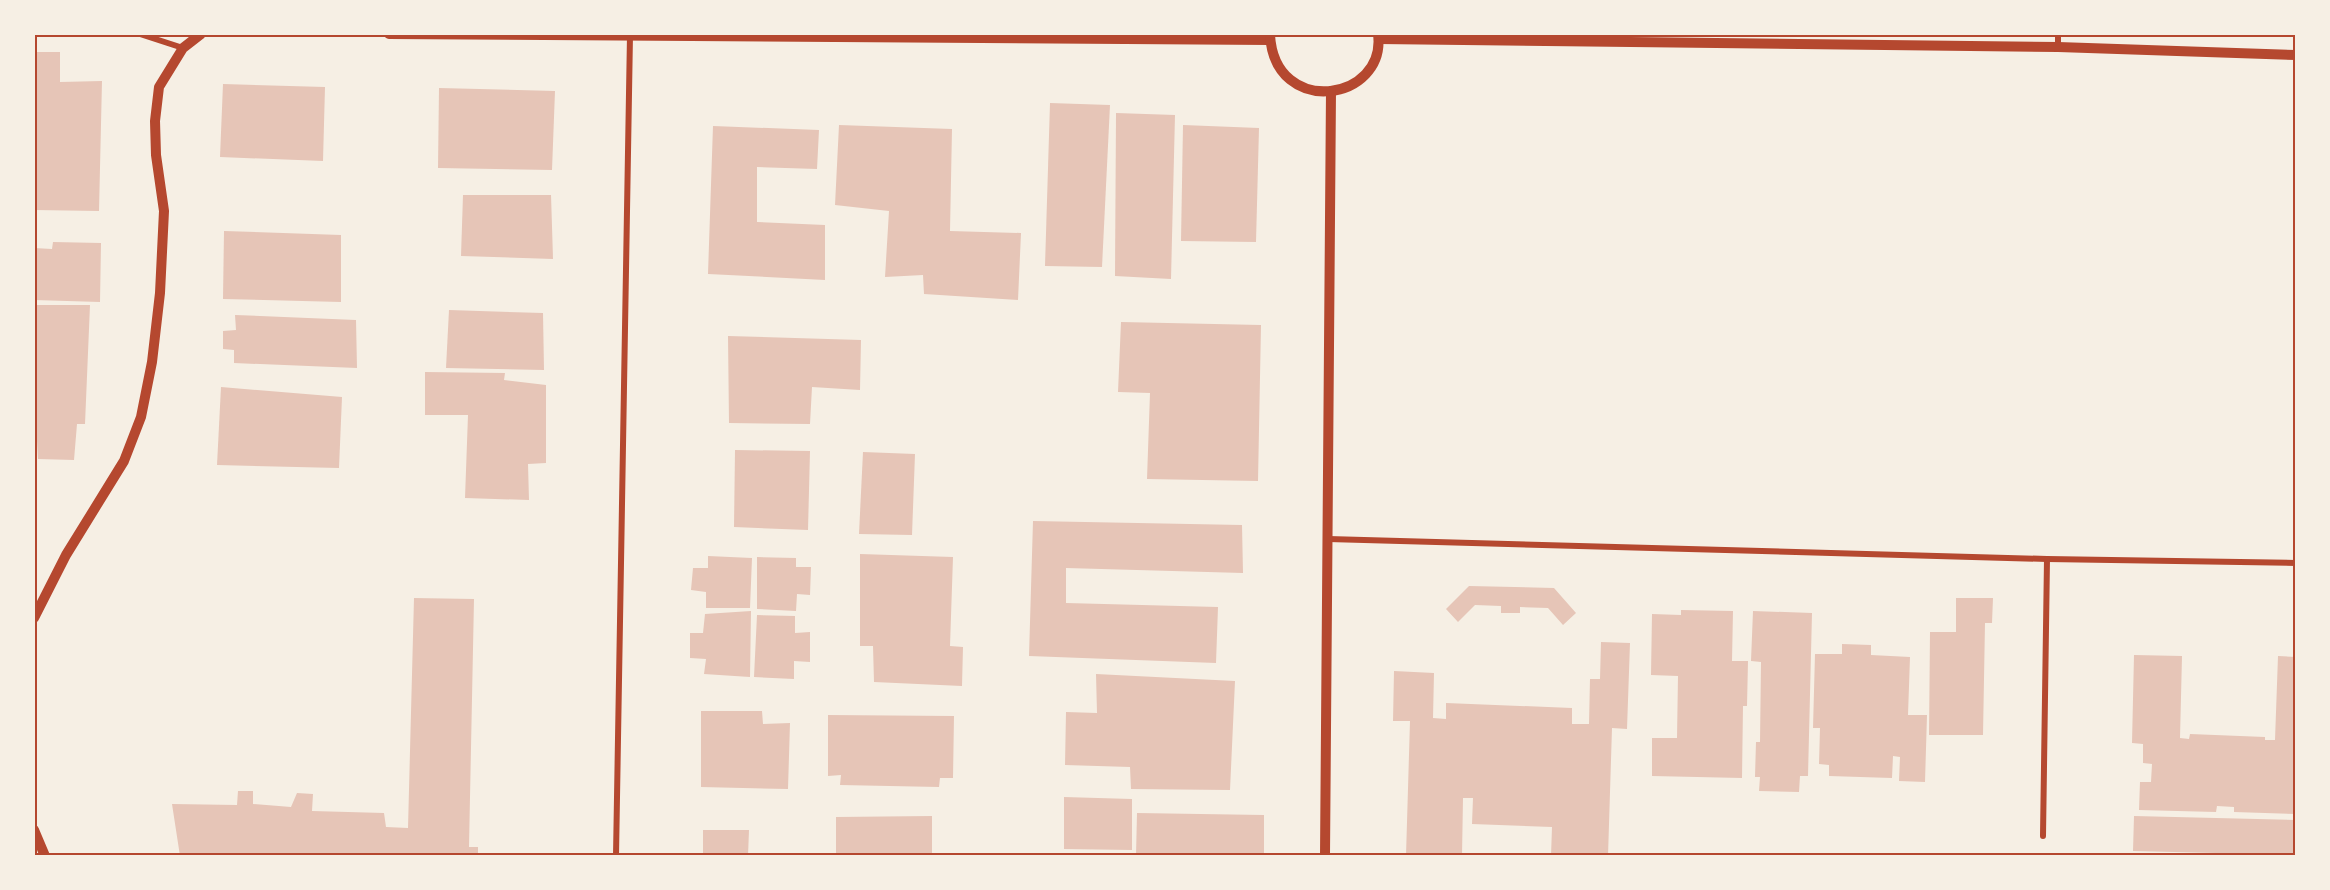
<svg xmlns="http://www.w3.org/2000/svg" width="2330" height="890" viewBox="0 0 2330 890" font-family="'Exo 2',sans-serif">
<rect width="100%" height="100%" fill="#f6efe4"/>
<g fill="#e6c5b7">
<polygon points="34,52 60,52 60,82 102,81 99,211 34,210"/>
<polygon points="223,84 325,87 323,161 220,157"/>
<polygon points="439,88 555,91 552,170 438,168"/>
<polygon points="1050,103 1110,105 1102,267 1045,266"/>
<polygon points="1116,113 1175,115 1171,279 1115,276"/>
<polygon points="839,125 952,129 950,231 1021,233 1018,300 924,294 923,275 885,277 889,211 835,205"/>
<polygon points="1183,125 1259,128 1256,242 1181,241"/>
<polygon points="713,126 819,130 817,169 757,167 757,222 825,225 825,280 708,274"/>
<polygon points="463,195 551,195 553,259 461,256"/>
<polygon points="224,231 341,235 341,302 223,299"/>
<polygon points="53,242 101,243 100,302 34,300 34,248 52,249"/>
<polygon points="34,305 90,305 85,424 77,424 74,460 38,459 37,441 34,441"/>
<polygon points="449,310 543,313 544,370 446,368"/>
<polygon points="235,315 356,320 357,368 234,363 234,350 223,349 223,331 236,330"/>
<polygon points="1121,322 1261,325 1258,481 1147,479 1150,393 1118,392"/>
<polygon points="728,336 861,340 860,390 812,387 810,424 729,423"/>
<polygon points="425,372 505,373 504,380 546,385 546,463 528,464 529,500 465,498 468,415 425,415"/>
<polygon points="221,387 342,397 339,468 217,465"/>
<polygon points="735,450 810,451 808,530 734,527"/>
<polygon points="863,452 915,454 912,535 859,534"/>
<polygon points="1033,521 1242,525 1243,573 1066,568 1066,603 1218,607 1216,663 1029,656"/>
<polygon points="860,554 953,557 950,646 963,647 962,686 874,682 873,646 860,646"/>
<polygon points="708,556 752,558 750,608 706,608 706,592 691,590 693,568 708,568"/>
<polygon points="757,557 796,558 796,567 811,567 810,595 797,594 796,611 757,609"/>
<polygon points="1469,586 1554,588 1576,613 1563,625 1548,608 1520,607 1520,613 1501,613 1501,606 1475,605 1458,622 1446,609"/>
<polygon points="414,598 474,599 469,847 478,847 478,856 180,856 172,804 237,805 238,791 253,791 253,804 291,807 297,793 313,794 312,811 384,813 386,827 408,828"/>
<polygon points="1956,598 1993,598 1992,623 1985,623 1983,735 1929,735 1930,632 1956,632"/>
<polygon points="1681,610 1733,611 1732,661 1748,661 1747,706 1743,706 1742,778 1652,776 1652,738 1677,738 1678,676 1651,675 1652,614 1681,615"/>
<polygon points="751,611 750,677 704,674 706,659 690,658 690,633 703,633 705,614"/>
<polygon points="1753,611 1812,613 1808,776 1800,776 1799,792 1759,791 1760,777 1755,777 1756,742 1760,742 1761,662 1751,661"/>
<polygon points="757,615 795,616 795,633 810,632 810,662 794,661 794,679 754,677"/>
<polygon points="1601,642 1630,643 1627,729 1612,728 1608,856 1551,856 1552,827 1472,824 1473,798 1463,798 1462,856 1406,856 1410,721 1393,721 1394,671 1434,673 1433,718 1446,719 1446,703 1572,708 1572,724 1589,724 1590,679 1600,679"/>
<polygon points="1842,644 1871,645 1871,655 1910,657 1908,715 1927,715 1925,782 1899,781 1900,757 1893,756 1892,778 1829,776 1829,765 1819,764 1820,728 1813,728 1815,654 1842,654"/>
<polygon points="2134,655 2182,656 2180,738 2189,739 2190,734 2265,737 2265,740 2275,740 2278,656 2296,657 2296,814 2234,812 2234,807 2217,806 2216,812 2139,810 2140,782 2151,782 2152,764 2143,763 2143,744 2132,743"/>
<polygon points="1096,674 1235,681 1230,790 1131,789 1130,767 1065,765 1066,712 1097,713"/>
<polygon points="701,711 762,711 763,724 790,723 788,789 701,787"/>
<polygon points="828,715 954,716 953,778 940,778 939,787 840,785 841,775 828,776"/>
<polygon points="1064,797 1132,799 1132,850 1064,849"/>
<polygon points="1137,813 1264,815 1264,856 1136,856"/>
<polygon points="932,816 932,856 836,856 836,817"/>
<polygon points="2134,816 2296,820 2296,855 2133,851"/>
<polygon points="703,830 749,830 748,856 703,856"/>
</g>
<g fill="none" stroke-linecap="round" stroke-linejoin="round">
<g stroke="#b5482f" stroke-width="6">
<polyline points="140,34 183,48"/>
<polyline points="2058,47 2058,34"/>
<polyline points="1328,539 2047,559 2296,563"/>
<polyline points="2043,836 2047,559"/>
<polyline points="616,856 630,35"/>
</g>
<g stroke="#b5482f" stroke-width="10">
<polyline points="389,34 1270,40"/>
<path d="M 1270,35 C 1275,119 1387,101 1378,34"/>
<polyline points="1379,39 2058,47 2296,55"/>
<polyline points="34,618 66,555 124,461 141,417 152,362 160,293 164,211 156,155 155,121 159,87 183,48 201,34"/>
<polyline points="34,830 45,856"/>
<polyline points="1325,856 1331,91"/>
</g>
</g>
<rect width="2330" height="890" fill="none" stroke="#f6efe4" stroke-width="72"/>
<rect x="36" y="36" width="2258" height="818" fill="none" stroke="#b5482f" stroke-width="2"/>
</svg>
